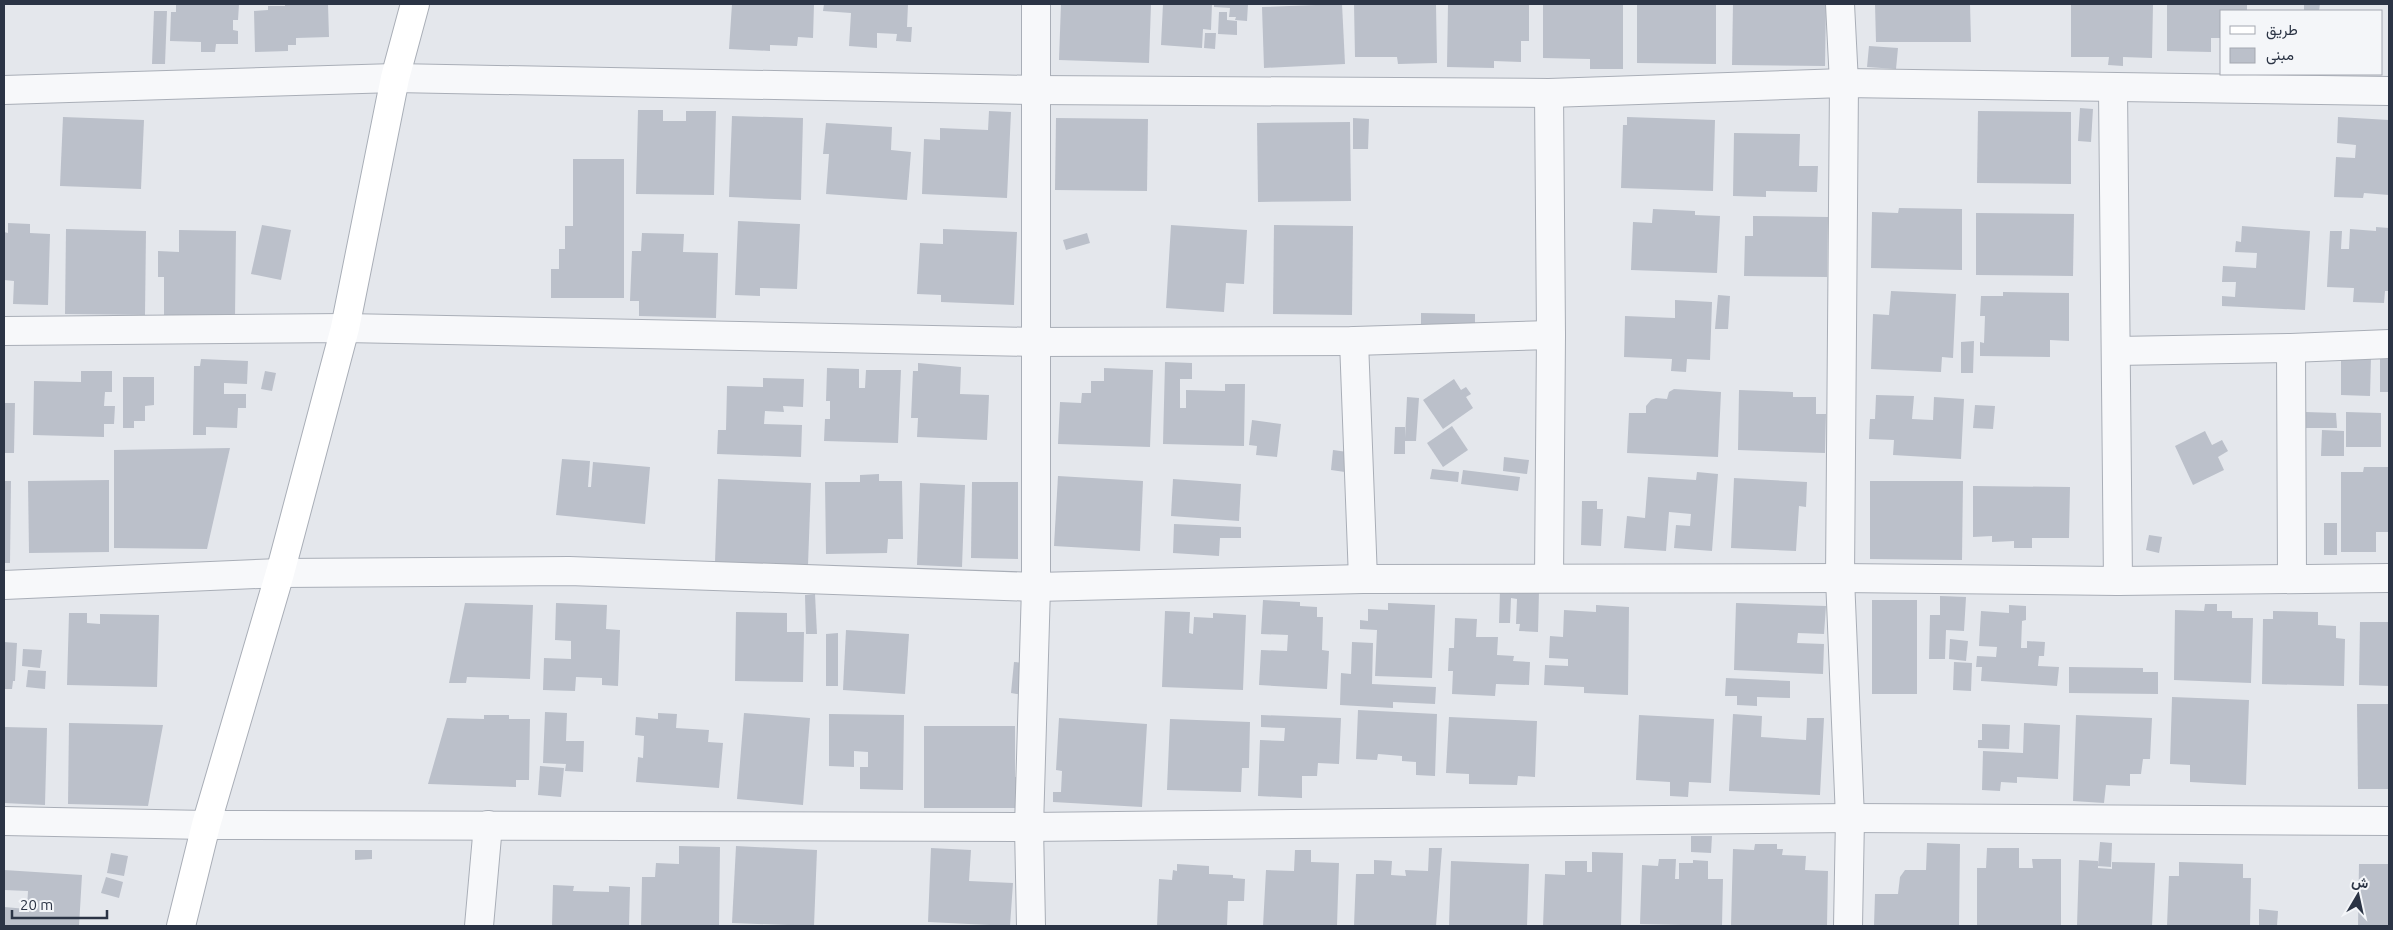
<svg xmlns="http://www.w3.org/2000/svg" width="2393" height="930" viewBox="0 0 2393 930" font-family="Ubuntu,Vazirmatn,sans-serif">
<rect width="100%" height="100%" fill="#e4e7ec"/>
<g fill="#bbc0ca">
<polygon points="176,4 239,4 238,20 233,20 233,30 238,31 238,44 216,44 215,52 201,52 201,42 170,41 171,12 176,12"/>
<polygon points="285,4 328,4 329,37 296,38 296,45 288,45 288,51 255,52 254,11 268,10 268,6 285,6"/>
<polygon points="732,4 814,4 813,38 798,37 797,46 770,45 770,51 729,49"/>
<polygon points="824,4 908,4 907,27 912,27 911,42 896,41 897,34 877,33 877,48 849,46 851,13 823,11"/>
<polygon points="1061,4 1151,4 1149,63 1059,60"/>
<polygon points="1163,4 1212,4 1211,30 1203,29 1202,48 1161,45"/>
<polygon points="1214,4 1248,4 1247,21 1235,20 1236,17 1229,17 1230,8 1214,7"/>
<polygon points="1342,4 1345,64 1264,68 1262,7"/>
<polygon points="1354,4 1436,4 1437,63 1398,64 1397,57 1355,57"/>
<polygon points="1448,4 1529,4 1529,41 1521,41 1521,62 1494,61 1494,68 1447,67"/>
<polygon points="1543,4 1623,4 1623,69 1590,69 1590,59 1543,58"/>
<polygon points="1637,4 1716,4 1716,64 1637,63"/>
<polygon points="1733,4 1826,4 1825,66 1732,65"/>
<polygon points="1875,4 1970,4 1971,42 1876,42"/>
<polygon points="2071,4 2153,4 2152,58 2123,57 2123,66 2108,65 2109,57 2071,57"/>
<polygon points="2167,4 2247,4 2247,11 2222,11 2222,38 2211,38 2211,52 2167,51"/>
<polygon points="2304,4 2320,4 2319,11 2304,11"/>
<polygon points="154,11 167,11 165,64 152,64"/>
<polygon points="1219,12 1227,12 1227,20 1237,21 1237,35 1218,34"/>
<polygon points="1205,33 1216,33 1215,49 1204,48"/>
<polygon points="1869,46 1898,48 1896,69 1867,67"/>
<polygon points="2080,108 2093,109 2091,142 2078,141"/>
<polygon points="638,110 663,110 663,121 686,121 686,111 716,111 714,195 636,194"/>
<polygon points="989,111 1011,112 1007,198 922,194 924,139 940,140 940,128 988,130"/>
<polygon points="1978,111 2071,112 2071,184 1977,183"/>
<polygon points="732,116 803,118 801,200 729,197"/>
<polygon points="63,117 144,120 141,189 60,186"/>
<polygon points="1627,117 1715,120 1713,191 1621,188 1623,125 1627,125"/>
<polygon points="2338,117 2389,120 2389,195 2364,193 2363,198 2334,197 2336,157 2355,158 2356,145 2337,143"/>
<polygon points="1056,118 1148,119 1147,191 1055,190"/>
<polygon points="1353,118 1369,119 1368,149 1353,149"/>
<polygon points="1350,122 1351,201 1258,202 1257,123"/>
<polygon points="826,123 892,127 891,150 911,152 907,200 826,194 829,154 823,154"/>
<polygon points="1734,133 1800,134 1799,166 1818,166 1817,192 1766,191 1766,197 1733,196"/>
<polygon points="573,159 624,159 624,298 551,298 551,269 559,269 559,249 565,249 565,226 573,226"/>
<polygon points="1899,208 1962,209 1962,270 1871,268 1872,212 1898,213"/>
<polygon points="1653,209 1695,211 1695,215 1720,216 1717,273 1631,270 1633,222 1652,223"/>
<polygon points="1976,213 2074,214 2073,276 1976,275"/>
<polygon points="1753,216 1828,217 1827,277 1744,276 1745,236 1753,236"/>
<polygon points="738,221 800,224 797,289 760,288 760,296 735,295"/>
<polygon points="8,223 30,224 30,233 50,234 48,305 13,304 14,281 4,280 4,232 8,233"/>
<polygon points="262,225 291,230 281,280 251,274"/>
<polygon points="1171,225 1247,230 1244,284 1226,283 1224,312 1166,308"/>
<polygon points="1274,225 1353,226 1352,315 1273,314"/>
<polygon points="2242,226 2310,231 2305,310 2222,306 2222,296 2235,297 2236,282 2222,282 2223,266 2256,268 2257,253 2235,252 2236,241 2241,242"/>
<polygon points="2376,227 2389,228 2389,291 2385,291 2384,303 2353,302 2354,288 2327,287 2330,231 2342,231 2341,249 2349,249 2350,229 2376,231"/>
<polygon points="66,229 146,231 145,315 65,314"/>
<polygon points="943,229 1017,232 1014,305 941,302 941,295 917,294 920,243 943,244"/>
<polygon points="179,230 236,231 235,319 164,318 164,277 158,277 158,251 179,252"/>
<polygon points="642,233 684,234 683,252 718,253 716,318 639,316 639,301 630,301 632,251 641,251"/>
<polygon points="1087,233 1090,243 1066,250 1063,240"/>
<polygon points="1891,291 1956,294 1953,358 1942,357 1941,372 1871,369 1873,314 1889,315"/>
<polygon points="2003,292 2069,293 2069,341 2050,340 2050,357 1980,356 1980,342 1984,343 1985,316 1980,316 1981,296 2003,296"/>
<polygon points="1718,295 1730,296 1728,329 1715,329"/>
<polygon points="1675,300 1712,302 1710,360 1687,359 1686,372 1671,371 1672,359 1624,357 1625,316 1675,318"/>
<polygon points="1421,313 1475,314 1475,327 1421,325"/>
<polygon points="1974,341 1973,373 1961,373 1961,342"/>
<rect x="2380" y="354" width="9" height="38"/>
<polygon points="2341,356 2371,356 2370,396 2341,395"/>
<polygon points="201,359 248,361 247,384 224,383 224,394 246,394 246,408 238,408 237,428 206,427 206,435 193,435 194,366 200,366"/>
<polygon points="1165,362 1192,363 1192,379 1180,379 1180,408 1186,408 1186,390 1225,391 1225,384 1245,384 1244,446 1163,444"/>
<polygon points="918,363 961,367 960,394 989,395 987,440 917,437 918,418 911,418 913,371 918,371"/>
<polygon points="827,368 859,369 859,388 865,388 866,370 901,370 898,443 824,441 825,419 830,419 830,401 826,401"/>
<polygon points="1104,368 1153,370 1150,447 1058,444 1060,402 1081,403 1082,393 1091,393 1091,381 1104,381"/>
<polygon points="81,371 112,371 112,392 105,392 104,406 115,406 114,424 104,424 104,437 33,435 34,381 81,382"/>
<polygon points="265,371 276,373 272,391 261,389"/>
<polygon points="123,377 154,377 154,405 145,406 145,421 134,421 134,428 123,428"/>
<polygon points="763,378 804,379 803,407 783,406 784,412 765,411 764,424 802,425 801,457 717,454 718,430 726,430 727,386 763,387"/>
<polygon points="1454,379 1461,390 1466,387 1471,394 1466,397 1473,408 1443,429 1423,400"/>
<polygon points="1674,389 1721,392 1718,457 1627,453 1629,413 1646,413 1646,406 1651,400 1656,398 1667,399 1669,392"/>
<polygon points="1739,390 1793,392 1793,397 1816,397 1816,414 1826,414 1825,453 1738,450"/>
<polygon points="1876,395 1914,396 1912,419 1933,420 1934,397 1964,399 1961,459 1893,455 1894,440 1869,439 1870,419 1875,419"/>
<polygon points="1407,397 1419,398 1416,441 1405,441 1405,454 1394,454 1395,427 1405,427 1405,438"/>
<polygon points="4,403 15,403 14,453 4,453"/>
<polygon points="1975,405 1995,406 1993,429 1973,428"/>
<polygon points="2306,412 2336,413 2337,428 2306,428"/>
<polygon points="2346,412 2381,413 2381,447 2346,447"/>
<polygon points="1252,420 1281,424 1277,457 1256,455 1257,446 1249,445"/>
<polygon points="1452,426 1468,450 1443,467 1427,443"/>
<polygon points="2322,430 2344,431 2344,456 2321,456"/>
<polygon points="2205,431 2212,445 2222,440 2228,451 2218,457 2224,470 2193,485 2175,446"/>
<polygon points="230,448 207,549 114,548 114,450"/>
<polygon points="1333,450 1355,453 1352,473 1331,470"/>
<polygon points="1504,457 1529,460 1527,474 1503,471"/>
<polygon points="562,459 590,461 588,487 591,487 593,462 650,467 645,524 556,515"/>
<polygon points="2364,467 2389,467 2389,532 2376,532 2376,552 2341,552 2341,472 2363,472"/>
<polygon points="1432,469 1459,472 1458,482 1430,479"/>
<polygon points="1463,470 1520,477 1518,491 1461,484"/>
<polygon points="1697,472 1718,474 1712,551 1674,548 1676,525 1690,526 1691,514 1669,512 1666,551 1624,548 1627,516 1645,518 1648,477 1696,480"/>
<polygon points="879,474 879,481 902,481 903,539 888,539 887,553 826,554 825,482 860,482 860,475"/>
<polygon points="1058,476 1143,481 1140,551 1054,546"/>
<polygon points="1734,478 1807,482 1806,507 1799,506 1796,551 1731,548"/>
<polygon points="718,479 811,483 808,565 715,562"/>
<polygon points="1173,479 1241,484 1239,521 1171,516"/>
<polygon points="109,480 109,552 29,553 28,481"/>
<polygon points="4,481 11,481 10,563 4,563"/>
<polygon points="1870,481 1963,481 1962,560 1870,559"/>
<polygon points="972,482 1018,482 1018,559 971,558"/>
<polygon points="920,483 965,485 962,567 917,565"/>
<polygon points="1973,486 2070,487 2069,538 2032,538 2032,548 2014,548 2014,541 1992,542 1992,536 1973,537"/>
<polygon points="1582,501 1597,501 1597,509 1603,509 1601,546 1581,545"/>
<rect x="2324" y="523" width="13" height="32"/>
<polygon points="1174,524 1241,527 1241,538 1220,538 1219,556 1173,553"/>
<polygon points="2149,535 2162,537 2159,553 2146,550"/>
<polygon points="1500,589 1539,591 1538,632 1519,631 1520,624 1516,624 1517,599 1511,598 1510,623 1499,623"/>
<polygon points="815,594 817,634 806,634 805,595"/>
<polygon points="1940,596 1966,597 1964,631 1946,630 1945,659 1929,659 1930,615 1940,615"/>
<polygon points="1263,600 1300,602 1300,606 1317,607 1317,617 1323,617 1322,650 1329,651 1327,689 1259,685 1261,650 1287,651 1288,635 1261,634"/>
<rect x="1872" y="600" width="45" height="94"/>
<polygon points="465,603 533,605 530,679 467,677 466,683 449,683"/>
<polygon points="556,603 607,605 606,629 620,630 618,686 602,685 602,678 576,677 575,691 543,690 544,658 571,659 571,641 555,640"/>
<polygon points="1388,603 1435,605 1432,678 1375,676 1377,630 1360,629 1360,620 1368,621 1368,609 1388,610"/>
<polygon points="1736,603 1826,606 1824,634 1798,633 1797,643 1824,644 1823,674 1734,670"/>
<polygon points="2205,604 2217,604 2217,611 2232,611 2232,618 2253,618 2251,683 2174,680 2175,610 2204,611"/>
<polygon points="1596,605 1629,607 1628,695 1584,693 1584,687 1544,685 1545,665 1568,666 1568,659 1549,658 1550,636 1563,637 1564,610 1596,612"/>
<polygon points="2009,605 2026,606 2026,620 2022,621 2021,648 2027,648 2027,641 2045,642 2044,656 2039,656 2038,666 2059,667 2057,686 1981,681 1982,667 1976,667 1977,656 1996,657 1997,647 1979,646 1981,611 2009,613"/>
<polygon points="1165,611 1190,612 1189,633 1193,634 1194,617 1213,618 1213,613 1246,615 1243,690 1162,687"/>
<polygon points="2273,611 2318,612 2318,625 2336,626 2336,638 2345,639 2344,686 2262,684 2263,619 2273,619"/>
<polygon points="736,612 787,613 787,632 804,632 803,682 735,681"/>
<polygon points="69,613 87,613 87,623 100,624 100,614 159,615 157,687 67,685"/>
<polygon points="1455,618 1477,619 1476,637 1498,637 1497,655 1514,656 1513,661 1530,662 1529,685 1496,684 1495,696 1452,694 1453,671 1448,671 1449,648 1454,648"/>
<polygon points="2360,622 2389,622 2389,686 2359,685"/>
<polygon points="846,630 909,634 905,694 843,690"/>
<polygon points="838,633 838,686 826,686 826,634"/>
<polygon points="1950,639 1968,641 1966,661 1949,659"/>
<polygon points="4,642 17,643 15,681 13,681 12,689 4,689"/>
<polygon points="1352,642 1373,643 1372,684 1436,687 1435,704 1393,702 1393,708 1340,705 1341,673 1351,674"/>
<polygon points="23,649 42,650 40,668 22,666"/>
<polygon points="1014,662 1027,663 1023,695 1011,693"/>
<polygon points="1954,662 1972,663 1971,691 1953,690"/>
<polygon points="2069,667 2143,668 2143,672 2158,672 2158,694 2069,693"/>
<polygon points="28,670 46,671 45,689 26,687"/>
<polygon points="1726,678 1790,681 1790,698 1757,697 1757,706 1737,705 1737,696 1725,696"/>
<polygon points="2172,697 2249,700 2246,785 2190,782 2190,765 2170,764"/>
<polygon points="2357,704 2389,704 2389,789 2358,789"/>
<polygon points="1358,710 1437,714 1435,776 1416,775 1416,762 1402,761 1402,756 1378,754 1377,760 1356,759"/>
<polygon points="545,712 567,713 566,741 584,741 583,772 565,771 566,764 543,763"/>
<polygon points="658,713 677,714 676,728 709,730 708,742 723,743 719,788 636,782 638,757 643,758 644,736 635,735 636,717 658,719"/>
<polygon points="744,713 810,718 803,805 737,799"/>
<polygon points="829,714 904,715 903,790 860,789 860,767 868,767 868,752 854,751 854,767 829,766"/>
<polygon points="1733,714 1762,716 1761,737 1806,740 1807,718 1824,718 1820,795 1729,791"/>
<polygon points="484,715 509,715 509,719 530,719 529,780 516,780 516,787 428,784 447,718 484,719"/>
<polygon points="1261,715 1341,718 1339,764 1318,763 1317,776 1302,776 1302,798 1258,796 1260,740 1284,741 1285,728 1261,727"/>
<polygon points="1639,715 1714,719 1711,783 1689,782 1688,797 1670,796 1670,782 1636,780"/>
<polygon points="2076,715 2152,718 2150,759 2143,759 2141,774 2130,774 2130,786 2106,785 2104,803 2073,801"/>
<polygon points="1449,717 1537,721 1535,777 1518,776 1517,785 1469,784 1469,774 1446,773"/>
<polygon points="1059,718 1147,724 1142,807 1053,802 1053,792 1061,792 1062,771 1056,770"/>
<polygon points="1170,719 1250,722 1249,768 1242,768 1241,792 1167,790"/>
<polygon points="69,723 163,725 148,806 68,804"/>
<polygon points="2024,723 2060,725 2058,779 2017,777 2017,783 2001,782 2000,791 1982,790 1983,751 2023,753"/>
<polygon points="1982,724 2010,725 2009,749 1978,748 1978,740 1982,740"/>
<polygon points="924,726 1015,726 1015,777 1020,777 1020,808 924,808"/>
<polygon points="4,727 47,728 45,805 4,803"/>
<polygon points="540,766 564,768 561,797 538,795"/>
<polygon points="1691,836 1712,836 1711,853 1691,852"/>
<polygon points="2100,842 2112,843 2111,867 2098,866"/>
<polygon points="1927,843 1960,844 1959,926 1874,926 1875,894 1898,894 1900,877 1905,870 1926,870"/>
<polygon points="1755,844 1777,844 1777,849 1783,849 1782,855 1806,856 1805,870 1828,871 1827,926 1731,926 1733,849 1754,850"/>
<polygon points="679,846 720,847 719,926 641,926 642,877 655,877 656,863 679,864"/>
<polygon points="736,846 817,850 814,926 732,923"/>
<polygon points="931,848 971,850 969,881 1013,883 1010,926 928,922"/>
<polygon points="1429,848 1442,848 1436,926 1354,926 1356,874 1374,874 1374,860 1392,861 1391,875 1406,876 1405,870 1428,871"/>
<polygon points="1987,848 2019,848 2019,868 2033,868 2032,859 2061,859 2061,926 1977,926 1977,868 1986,868"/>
<polygon points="355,850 372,850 372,859 355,860"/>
<polygon points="1295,850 1311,850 1311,862 1339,863 1337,926 1263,926 1266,870 1294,871"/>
<polygon points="1592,852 1623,853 1621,926 1543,926 1545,874 1565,875 1565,861 1587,861 1587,872 1592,872"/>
<polygon points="111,853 128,856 124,876 107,873"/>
<polygon points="1659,859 1676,859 1675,879 1679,879 1679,863 1693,863 1693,860 1708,861 1708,879 1723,879 1722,926 1640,924 1642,865 1658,866"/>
<polygon points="2079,860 2098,861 2098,868 2112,869 2112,862 2155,863 2152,926 2077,926"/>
<polygon points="1451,861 1529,864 1527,926 1449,926"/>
<polygon points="2179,862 2243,864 2243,878 2251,878 2250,926 2167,926 2169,876 2179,876"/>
<polygon points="1177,864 1209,866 1209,874 1233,875 1233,878 1245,879 1244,901 1228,901 1227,926 1157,926 1159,879 1172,880 1173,870 1177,871"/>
<polygon points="2359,864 2389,864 2389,926 2358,926"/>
<polygon points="4,870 82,875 79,926 4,926 4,907 27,909 28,891 4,890"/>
<polygon points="106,877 123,882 119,898 101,893"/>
<polygon points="553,885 574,886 573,891 609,892 609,886 630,887 629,926 552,926"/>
<polygon points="2259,909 2278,911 2277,926 2259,926"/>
</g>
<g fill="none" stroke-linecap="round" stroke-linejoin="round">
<g stroke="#a9aeb7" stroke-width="30">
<g id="street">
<polyline points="1840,4 1844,83 1840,578 1850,818 1848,926"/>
<polyline points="2113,89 2118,581"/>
<polyline points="4,90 395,78 1036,90 1549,93 1844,83 2389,91"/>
<polyline points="1549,93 1551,335 1549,578"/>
<polyline points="4,331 345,328 1035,342 1354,341 1551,335"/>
<polyline points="1354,341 1363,579"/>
<polyline points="2291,348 2292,578"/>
<polyline points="2116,351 2291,348 2389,344"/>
<polyline points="4,585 280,573 569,571 1036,587 1363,579 1840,578 2118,581 2389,578"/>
<polyline points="4,821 206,825 1029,827 1850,818 2389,821"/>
<polyline points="479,926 488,825"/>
<polyline points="1031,926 1029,827 1036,587 1036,4"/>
</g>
</g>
<g stroke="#a9aeb7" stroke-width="30">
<polyline id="secondary" points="181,926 206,825 280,573 345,328 395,78 415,4"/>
</g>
<use href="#street" stroke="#f7f8fa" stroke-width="28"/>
<use href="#secondary" stroke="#fff" stroke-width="28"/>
</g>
<rect width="2393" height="930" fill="none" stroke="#2b3445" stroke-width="10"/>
<rect x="2220" y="10" width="162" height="65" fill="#f4f6f9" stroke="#a4a8b1"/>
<rect x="2230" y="26" width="25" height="8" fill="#ffffff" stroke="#a4a8b1"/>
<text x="2266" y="35" font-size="15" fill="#2b3445">طريق</text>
<rect x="2230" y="48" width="25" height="15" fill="#bbc0ca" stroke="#a4a8b1"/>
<text x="2266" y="60" font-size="15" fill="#2b3445">مبنى</text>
<g transform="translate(2358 895) rotate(9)" stroke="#f4f6f9" stroke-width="4" paint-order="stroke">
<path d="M0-4L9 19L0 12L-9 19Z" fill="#2b3445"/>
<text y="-8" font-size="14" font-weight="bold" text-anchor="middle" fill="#2b3445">ش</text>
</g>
<path d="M12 910v8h95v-8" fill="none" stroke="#2b3445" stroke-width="2.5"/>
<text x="20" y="910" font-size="15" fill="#2b3445" stroke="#f4f6f9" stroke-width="4" paint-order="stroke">20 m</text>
</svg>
